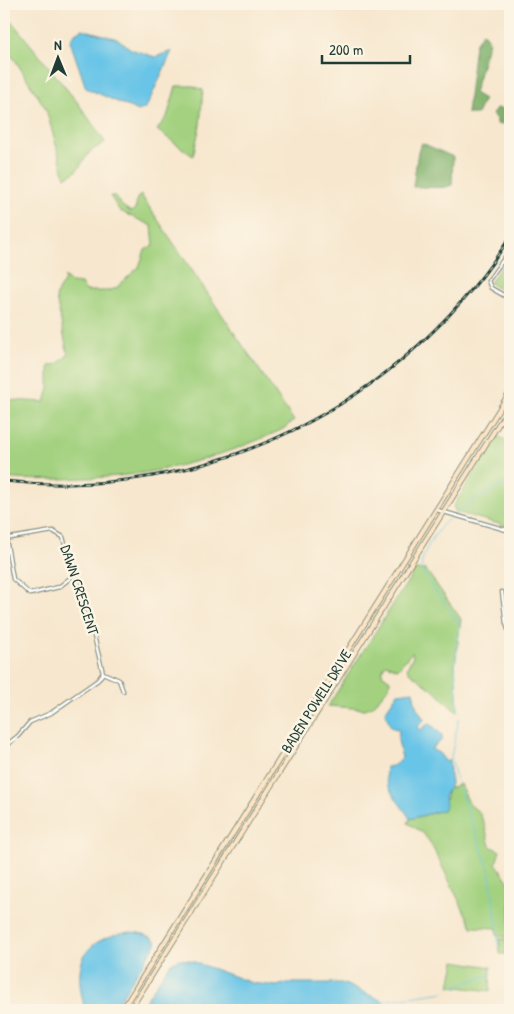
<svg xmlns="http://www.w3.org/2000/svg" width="514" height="1014" viewBox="0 0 514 1014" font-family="'Patrick Hand',sans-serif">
<rect width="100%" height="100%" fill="#fcf5e5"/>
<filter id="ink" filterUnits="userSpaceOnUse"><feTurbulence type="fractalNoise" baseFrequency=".02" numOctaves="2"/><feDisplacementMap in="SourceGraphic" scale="10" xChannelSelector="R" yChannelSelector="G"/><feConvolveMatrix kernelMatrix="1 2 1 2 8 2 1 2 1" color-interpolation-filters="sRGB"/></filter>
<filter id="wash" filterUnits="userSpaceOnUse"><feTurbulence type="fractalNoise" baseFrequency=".0096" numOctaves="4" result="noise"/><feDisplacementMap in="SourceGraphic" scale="20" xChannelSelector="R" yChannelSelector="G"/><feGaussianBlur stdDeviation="1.12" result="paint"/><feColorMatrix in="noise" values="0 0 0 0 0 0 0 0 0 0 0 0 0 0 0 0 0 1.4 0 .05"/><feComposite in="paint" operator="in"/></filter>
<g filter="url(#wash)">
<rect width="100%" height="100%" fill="#f7e7ce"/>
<g fill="#a3d17f" stroke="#61875a">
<path d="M 4,12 L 78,103 L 105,142 C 100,146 95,148 91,151 C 83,159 77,176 65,177 L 46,109 L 15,60 L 4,47 Z"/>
<polygon points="176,86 193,86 203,90 200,125 193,156 157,130 167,117"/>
<path d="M 141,195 L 294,421 C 288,424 285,429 279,431 C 217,459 151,477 84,478 C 57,479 31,481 4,478 L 4,397 L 11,400 L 45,402 L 49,388 L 49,366 L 57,364 L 68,355 L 56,298 C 57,288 65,285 65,277 L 71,283 L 81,284 L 86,291 L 108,291 L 116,288 L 139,267 L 145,250 L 154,245 L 152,226 L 120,211 L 110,196 L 115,196 L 121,205 L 131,212 L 136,208 L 137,198 Z"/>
<polygon points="510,252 510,297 490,283"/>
<polygon points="498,436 510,443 510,527 456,512 453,507"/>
<polygon points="415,570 426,570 461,619 455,665 458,710 454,710 437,693 409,672 407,668 413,656 412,652 398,669 386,664 384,666 382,674 390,680 389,687 373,706 365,709 328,706"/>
<polygon points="460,784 470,805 479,812 484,823 490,846 500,851 496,863 510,884 510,937 497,936 497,928 472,927 431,844 423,833 408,823 410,819 443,810 448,789"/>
<polygon points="499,939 507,939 507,954 500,954"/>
<polygon points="455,961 491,967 490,991 450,986"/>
</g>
<g fill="#82b36e" stroke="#507851">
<polygon points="483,32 489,41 474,93 484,99 477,114 467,114 475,44"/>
<polygon points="496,108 510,111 510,125 505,122 501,125 497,124 497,120 492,115"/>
<path d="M 422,143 L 453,157 L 452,185 C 441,190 426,186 413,187 L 418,151 Z"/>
</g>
<g fill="#69c5e7" stroke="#44818e">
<polygon points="82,29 118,39 131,49 155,57 172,51 146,108 138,111 86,88 70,41 75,33"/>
<path d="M 413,691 L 416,706 L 424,720 L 417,728 L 420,730 L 428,724 L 431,724 L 442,735 L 442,740 L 431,749 L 439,753 L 446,762 L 449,760 L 451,784 L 444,797 L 446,805 L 443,810 L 410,819 C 402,804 382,788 386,767 L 393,766 L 402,758 L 398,740 L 399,730 L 391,727 L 385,712 L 398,693 Z"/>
<path d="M 130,932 C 140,933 150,934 157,942 L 113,1010 L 85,1010 C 73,965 79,939 130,932 Z"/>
<polygon points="179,959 189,960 252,983 277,986 287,983 342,983 383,1001 384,1004 377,1010 139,1010 171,963"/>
</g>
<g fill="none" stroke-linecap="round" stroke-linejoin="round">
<g stroke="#69c5e7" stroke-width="1">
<polyline points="457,513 476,499 510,481"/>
<path d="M 446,605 C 440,596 425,579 422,570 C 418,556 440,525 451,517"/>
<polyline points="448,608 460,624 455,665 458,712"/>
<polyline points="459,718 451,757 457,783 489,869 497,926"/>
<polyline points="497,929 498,935"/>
<polyline points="498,937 498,946"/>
<polyline points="453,987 492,974"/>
<polyline points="383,1001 444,992"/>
</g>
</g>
</g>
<g filter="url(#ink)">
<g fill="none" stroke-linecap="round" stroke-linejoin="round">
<g stroke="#8b9281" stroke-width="5">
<g id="minor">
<polyline points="510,250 488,281 491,288 510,299"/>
<polyline points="437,510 510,531"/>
<polyline points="4,539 53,531 63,537 71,567 84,595 103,673"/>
<polyline points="6,539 13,579 30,594 59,587 74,575"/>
<polyline points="502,592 506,623 510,621"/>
<polyline points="506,623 510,636"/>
<polyline points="103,673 119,680 123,691"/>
<polyline points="510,675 508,692 510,700"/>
<polyline points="4,747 18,736 30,722 51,713 98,680 103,673"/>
</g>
</g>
<g stroke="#8b9281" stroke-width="6">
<g id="secondary">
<polyline points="122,1010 510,392"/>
<polyline points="130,1010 510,406"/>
</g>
</g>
<use href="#minor" stroke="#fff" stroke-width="2.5"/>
<use href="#secondary" stroke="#fde5c5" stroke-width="4"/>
<g stroke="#1f3d34" stroke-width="3">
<path id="rail" d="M 4,481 C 205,503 401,407 510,237"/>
</g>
<use href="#rail" stroke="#fcf5e5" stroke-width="1" stroke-dasharray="4" stroke-linecap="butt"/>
</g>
</g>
<g text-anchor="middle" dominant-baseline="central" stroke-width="5" stroke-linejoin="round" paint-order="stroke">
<g font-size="15" fill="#1f3d34" stroke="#fcf5e5">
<text transform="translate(80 590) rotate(72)">DAWN CRESCENT</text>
<text transform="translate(316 701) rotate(-58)">BADEN POWELL DRIVE</text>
</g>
</g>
<rect width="514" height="1014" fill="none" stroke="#fcf5e5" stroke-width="20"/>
<g transform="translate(58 58) rotate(359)" stroke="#fcf5e5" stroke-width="4" paint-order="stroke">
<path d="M0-4L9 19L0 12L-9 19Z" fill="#1f3d34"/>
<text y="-8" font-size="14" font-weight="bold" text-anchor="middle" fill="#1f3d34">N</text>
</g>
<path d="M322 55v8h88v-8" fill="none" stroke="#1f3d34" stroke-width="2.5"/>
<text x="329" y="55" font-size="15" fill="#1f3d34" stroke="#fcf5e5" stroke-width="4" paint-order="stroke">200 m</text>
</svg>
